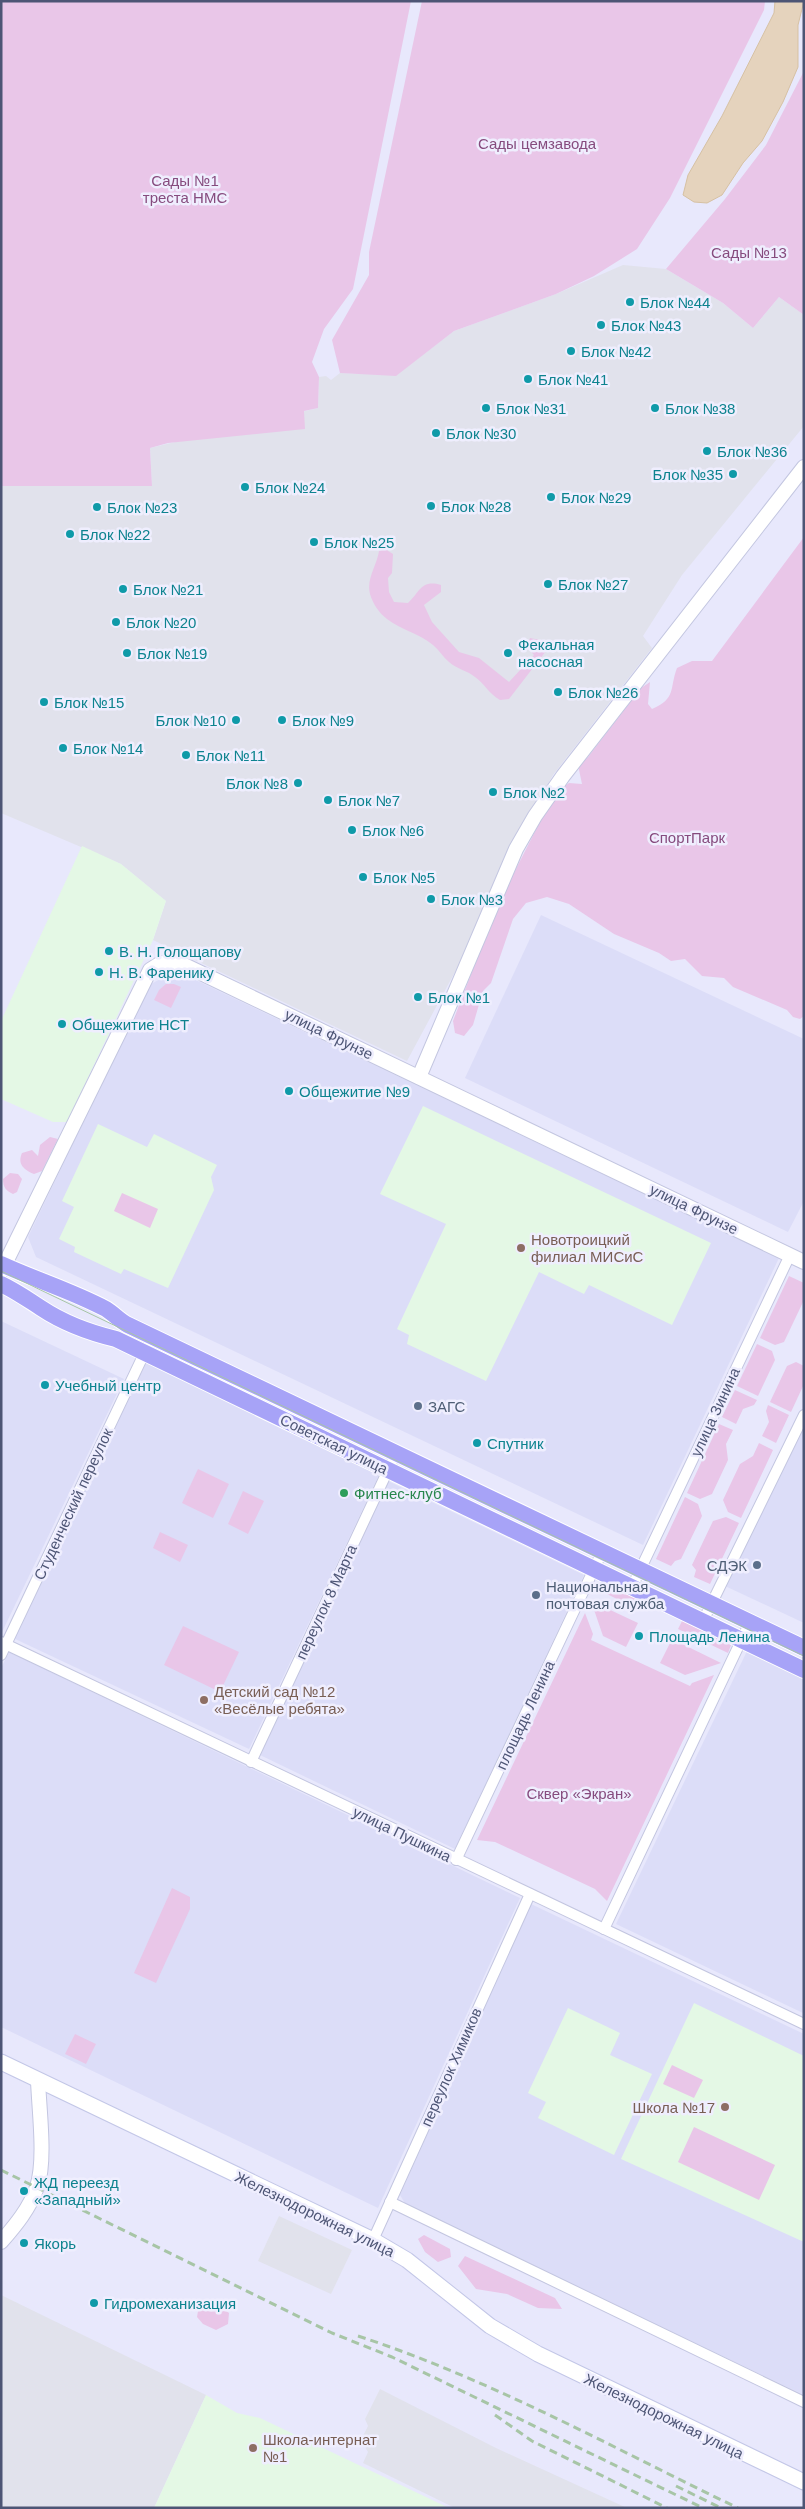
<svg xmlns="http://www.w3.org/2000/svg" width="805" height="2509" viewBox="0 0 805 2509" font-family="Arial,sans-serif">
<rect width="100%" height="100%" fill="#e8e8fc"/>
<g fill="#dcddf8">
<polygon points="541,915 804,1039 804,1201 788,1232 465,1078"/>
<polygon points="183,974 779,1258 643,1545 36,1257 28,1237 149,985 168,975"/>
<polygon points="1,1321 124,1379 2,1632 1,1632"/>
<polygon points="145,1361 379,1475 249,1749 13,1638"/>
<polygon points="804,1422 804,1623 725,1586"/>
<polygon points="388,1481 584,1575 455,1849 260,1755"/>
<polygon points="747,1651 804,1678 803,2013 616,1924"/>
<polygon points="9,1652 520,1898 378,2208 1,2027 1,1668"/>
<polygon points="531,1904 804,2034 804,2395 406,2205 400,2195"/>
</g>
<g fill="#e1e2ec">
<polygon points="623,265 666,269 723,303 753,328 779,297 804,315 804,426 682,575 643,636 652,648 553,775 519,833 470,944 407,1061 153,940 166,901 121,864 1,813 1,486 152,486 150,448 318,408 319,377 326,376 331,380 340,373 396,375 454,331 556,294"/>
<polygon points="279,2216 352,2250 331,2294 258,2261"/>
<polygon points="1,2295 206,2395 154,2508 1,2508"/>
<polygon points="380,2389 496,2448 627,2508 455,2508 363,2463 368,2452 361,2440 368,2426 365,2419"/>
</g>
<g fill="#e4f8e5">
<polygon points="82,846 121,864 166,901 153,940 67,1122 53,1122 1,1099 1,1021"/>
<polygon points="423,1106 711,1243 672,1325 589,1285 584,1294 539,1272 486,1381 407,1344 409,1335 397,1329 446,1224 380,1194"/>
<polygon points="98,1124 147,1147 154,1134 217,1165 211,1177 214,1190 168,1288 124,1269 121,1274 74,1252 75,1247 59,1239 74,1207 62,1201"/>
<polygon points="694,2003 804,2056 804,2242 621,2159"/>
<polygon points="568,2008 620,2033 610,2055 652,2074 614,2155 538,2118 546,2102 528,2093"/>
<polygon points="206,2395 237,2413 260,2418 449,2508 154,2508"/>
</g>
<g fill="#e9c6e8">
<polygon points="1,1 411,1 353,289 324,329 312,362 319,377 318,408 304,411 305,429 168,443 150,448 152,486 1,486"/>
<polygon points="422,1 765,1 764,10 670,198 637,249 594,276 556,294 454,331 396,376 340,373 332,340 369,275 369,252"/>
<polygon points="804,71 804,315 779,297 753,328 723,303 666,269 725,199 766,145"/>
<path d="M 804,537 L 804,1016 L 800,1019 L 793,1017 L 787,1010 L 733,987 L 724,978 L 702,976 L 685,959 L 671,961 L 659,953 L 614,934 L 569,904 L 547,897 L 526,903 L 513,919 L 491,983 L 483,991 L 473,1025 L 464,1036 L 455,1033 L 453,1021 L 498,904 L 548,806 L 559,790 L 569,783 L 582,784 L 578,765 L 588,757 L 641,688 L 650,682 L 648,704 L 652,709 C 677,698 669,689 677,668 L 692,661 L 712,661 Z"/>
<path d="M 385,549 L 393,554 L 392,573 L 388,578 L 389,592 L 394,602 L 408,603 C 420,592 421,579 441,585 L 441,592 L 424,605 L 432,622 L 459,652 L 479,658 L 509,682 L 534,655 L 527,647 L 530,638 L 540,640 L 546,651 L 509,699 L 500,700 C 489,694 485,684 475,677 C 468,671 457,669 449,662 C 443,657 439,650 433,645 C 419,633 401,630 387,619 C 379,613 373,604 370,594 C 366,579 377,565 379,551 Z"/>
<polygon points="166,984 174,984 181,987 171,1008 154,1000 159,990"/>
<path d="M 50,1137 L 58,1139 L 42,1171 L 34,1174 C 24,1170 17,1164 22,1153 L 32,1150 L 38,1156 L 40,1145 Z"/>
<path d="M 10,1173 L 18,1174 L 22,1179 L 17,1192 L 13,1194 C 6,1191 3,1187 3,1179 Z"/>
<polygon points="122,1193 158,1209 150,1228 114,1211"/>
<polygon points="789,1276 804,1283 804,1300 784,1342 775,1345 760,1338"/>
<polygon points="757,1344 772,1351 775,1360 758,1396 737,1386"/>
<polygon points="796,1362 804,1366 804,1384 791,1412 770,1402 787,1366"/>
<polygon points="735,1390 757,1400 754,1405 743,1409 736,1424 722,1417"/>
<polygon points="768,1405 789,1415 776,1443 762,1436 769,1422 766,1411"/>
<polygon points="719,1424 733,1430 726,1444 728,1460 712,1494 700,1499 687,1493"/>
<polygon points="759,1443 773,1450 741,1518 728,1512 723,1500 740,1464 753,1456"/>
<polygon points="198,1469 229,1484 213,1518 182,1503"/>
<polygon points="243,1491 264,1501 248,1534 228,1524"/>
<polygon points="685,1497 698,1504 702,1516 681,1559 675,1561 671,1566 656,1559"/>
<polygon points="726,1517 739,1523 710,1584 694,1577 696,1570 692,1565 713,1521"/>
<polygon points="160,1532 188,1545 180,1562 153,1548"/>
<polygon points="600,1582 645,1603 641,1611 597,1589"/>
<polygon points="591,1601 638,1623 626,1647 603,1636"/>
<polygon points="585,1613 593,1634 591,1640 690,1686 692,1683 714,1675 607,1901 595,1889 495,1842 477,1840"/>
<polygon points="682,1621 731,1645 728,1653 678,1629"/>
<polygon points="183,1626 239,1652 220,1692 164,1665"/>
<polygon points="672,1639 721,1663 685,1675 660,1663"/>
<polygon points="172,1888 190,1897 190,1909 156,1983 134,1973"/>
<polygon points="75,2034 96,2044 86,2064 65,2054"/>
<polygon points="672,2065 703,2080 694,2098 663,2084"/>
<polygon points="694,2127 775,2165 759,2200 678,2162"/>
<polygon points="424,2235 450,2249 451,2257 438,2262 425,2252 418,2239"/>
<polygon points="465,2256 555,2298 562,2309 538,2308 507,2294 476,2289 458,2266"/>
<polygon points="207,2300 213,2301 229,2313 228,2324 216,2330 203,2324 197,2317 199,2305 202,2301"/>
</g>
<polygon fill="#e5d3bd" stroke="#d6c1a3" points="775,1 804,1 798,25 798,67 783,102 762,141 743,163 722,195 707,203 694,202 683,195 688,175 722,116 774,13"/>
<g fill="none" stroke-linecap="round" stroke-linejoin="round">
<g stroke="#c3c6e0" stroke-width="12">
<g id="minor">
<polyline points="632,1587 790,1255"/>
<polyline points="703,1621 804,1415"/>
<polyline points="1,1642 804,2024"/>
<polyline points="1,1655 152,1337"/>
<polyline points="251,1762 396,1453"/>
<polyline points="456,1860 602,1552"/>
<polyline points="604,1929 750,1622"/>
<polyline points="390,2202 804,2402"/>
<polyline points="373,2240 530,1894"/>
</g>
</g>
<g stroke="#c3c6e0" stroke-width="16">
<g id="tertiary">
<polyline points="419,1077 516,849 535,816 563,776 804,467"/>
<polyline points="1,1272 150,970 161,963 178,962 804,1262"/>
<path d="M 1,2242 C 15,2226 30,2208 37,2187 C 46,2160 39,2110 38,2080"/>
</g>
</g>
<g stroke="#c3c7e7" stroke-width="17">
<polyline id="secondary" points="1,2062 373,2240 407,2260 490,2326 538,2354 804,2482"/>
</g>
<g stroke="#fff" stroke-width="18">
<g id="primary">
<path d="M 1,1264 C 36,1280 72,1291 106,1309 C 114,1314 120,1321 128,1325 L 804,1648"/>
<path d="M 1,1284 C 16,1291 27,1299 41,1308 C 62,1322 91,1333 116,1339 L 804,1670"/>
</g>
</g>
<use href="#minor" stroke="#fff" stroke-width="10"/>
<use href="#tertiary" stroke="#fff" stroke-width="14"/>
<use href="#secondary" stroke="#fff" stroke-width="15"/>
<use href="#primary" stroke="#a7a3f7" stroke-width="16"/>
<polyline stroke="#a7c5a6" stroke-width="1" points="1,1271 804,1656"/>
<g stroke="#a7c5a6" stroke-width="3" stroke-dasharray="8 5" stroke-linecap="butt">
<polyline points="1,2170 332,2333 392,2357 703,2508"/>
<path d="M 358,2336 C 490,2379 613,2448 738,2508"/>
<polyline points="495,2415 532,2441 667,2508"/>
<polyline points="676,2486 721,2508"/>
</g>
</g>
<g fill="#0f9aa8" stroke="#efeefe" stroke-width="2">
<circle cx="630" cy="302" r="5"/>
<circle cx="601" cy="325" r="5"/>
<circle cx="571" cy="351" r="5"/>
<circle cx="528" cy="379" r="5"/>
<circle cx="486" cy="408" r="5"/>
<circle cx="655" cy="408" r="5"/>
<circle cx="436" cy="433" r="5"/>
<circle cx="707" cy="451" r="5"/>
<circle cx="733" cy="474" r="5"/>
<circle cx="245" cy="487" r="5"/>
<circle cx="551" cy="497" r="5"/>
<circle cx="431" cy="506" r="5"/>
<circle cx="97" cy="507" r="5"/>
<circle cx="70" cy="534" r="5"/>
<circle cx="314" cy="542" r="5"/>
<circle cx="548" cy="584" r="5"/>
<circle cx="123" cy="589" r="5"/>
<circle cx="116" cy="622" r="5"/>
<circle cx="127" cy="653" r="5"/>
<circle cx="508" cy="653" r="5"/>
<circle cx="558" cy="692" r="5"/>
<circle cx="44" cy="702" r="5"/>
<circle cx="236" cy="720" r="5"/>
<circle cx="282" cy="720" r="5"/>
<circle cx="63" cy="748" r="5"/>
<circle cx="186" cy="755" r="5"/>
<circle cx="298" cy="783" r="5"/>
<circle cx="493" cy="792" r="5"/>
<circle cx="328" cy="800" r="5"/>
<circle cx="352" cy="830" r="5"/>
<circle cx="363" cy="877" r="5"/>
<circle cx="431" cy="899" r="5"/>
<circle cx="109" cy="951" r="5"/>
<circle cx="99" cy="972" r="5"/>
<circle cx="418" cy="997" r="5"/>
<circle cx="62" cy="1024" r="5"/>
<circle cx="289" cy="1091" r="5"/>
<circle cx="45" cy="1385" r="5"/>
<circle cx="477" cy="1443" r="5"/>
<circle cx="639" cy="1636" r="5"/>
<circle cx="24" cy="2191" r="5"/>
<circle cx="24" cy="2243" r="5"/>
<circle cx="94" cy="2303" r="5"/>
</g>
<g fill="#8d6e63" stroke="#efeefe" stroke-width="2">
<circle cx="521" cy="1248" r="5"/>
<circle cx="204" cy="1700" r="5"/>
<circle cx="725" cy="2107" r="5"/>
<circle cx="253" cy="2448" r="5"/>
</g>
<g fill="#5c6f8a" stroke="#efeefe" stroke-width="2">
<circle cx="418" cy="1406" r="5"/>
<circle cx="757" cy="1565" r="5"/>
<circle cx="536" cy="1595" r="5"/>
</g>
<circle fill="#2e9e5b" stroke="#efeefe" stroke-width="2" cx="344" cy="1493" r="5"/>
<g text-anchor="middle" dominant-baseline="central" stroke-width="5" stroke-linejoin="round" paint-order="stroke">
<g font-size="15" fill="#864b7e" stroke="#efeefe">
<text x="537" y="143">Сады цемзавода</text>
<text x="185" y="180">Сады №1<tspan x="185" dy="17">треста НМС</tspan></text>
<text x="749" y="252">Сады №13</text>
<text x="687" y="837">СпортПарк</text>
<text x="579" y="1793">Сквер «Экран»</text>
</g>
<g font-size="15" fill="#0d838f" stroke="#efeefe" text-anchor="start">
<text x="640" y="302">Блок №44</text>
<text x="611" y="325">Блок №43</text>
<text x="581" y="351">Блок №42</text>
<text x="538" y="379">Блок №41</text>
<text x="496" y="408">Блок №31</text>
<text x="665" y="408">Блок №38</text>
<text x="446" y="433">Блок №30</text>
<text x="717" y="451">Блок №36</text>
<text x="723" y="474" text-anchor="end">Блок №35</text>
<text x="255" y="487">Блок №24</text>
<text x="561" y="497">Блок №29</text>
<text x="441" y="506">Блок №28</text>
<text x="107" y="507">Блок №23</text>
<text x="80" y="534">Блок №22</text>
<text x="324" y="542">Блок №25</text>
<text x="558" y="584">Блок №27</text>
<text x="133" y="589">Блок №21</text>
<text x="126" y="622">Блок №20</text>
<text x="518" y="644">Фекальная<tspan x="518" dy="17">насосная</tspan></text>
<text x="137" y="653">Блок №19</text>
<text x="568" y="692">Блок №26</text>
<text x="54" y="702">Блок №15</text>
<text x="226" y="720" text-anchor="end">Блок №10</text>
<text x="292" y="720">Блок №9</text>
<text x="73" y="748">Блок №14</text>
<text x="196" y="755">Блок №11</text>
<text x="288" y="783" text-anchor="end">Блок №8</text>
<text x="503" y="792">Блок №2</text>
<text x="338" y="800">Блок №7</text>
<text x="362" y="830">Блок №6</text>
<text x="373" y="877">Блок №5</text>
<text x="441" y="899">Блок №3</text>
<text x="119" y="951">В. Н. Голощапову</text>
<text x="109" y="972">Н. В. Фаренику</text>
<text x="428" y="997">Блок №1</text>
<text x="72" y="1024">Общежитие НСТ</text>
<text x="299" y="1091">Общежитие №9</text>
<text x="55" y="1385">Учебный центр</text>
<text x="487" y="1443">Спутник</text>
<text x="649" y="1636">Площадь Ленина</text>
<text x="34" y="2182">ЖД переезд<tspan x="34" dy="17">«Западный»</tspan></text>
<text x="34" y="2243">Якорь</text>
<text x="104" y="2303">Гидромеханизация</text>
</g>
<g font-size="15" fill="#4d5575" stroke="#efeefe">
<text transform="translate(329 1034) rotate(26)">улица Фрунзе</text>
<text transform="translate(694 1209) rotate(26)">улица Фрунзе</text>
<text transform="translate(715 1412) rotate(-65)">улица Зинина</text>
<text transform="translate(334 1444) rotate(26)">Советская улица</text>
<text transform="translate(73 1504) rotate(-65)">Студенческий переулок</text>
<text transform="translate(326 1602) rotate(-65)">переулок 8 Марта</text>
<text transform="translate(525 1715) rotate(-65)">площадь Ленина</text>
<text transform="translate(402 1834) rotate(26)">улица Пушкина</text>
<text transform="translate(451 2067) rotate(-66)">переулок Химиков</text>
<text transform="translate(315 2214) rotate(26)">Железнодорожная улица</text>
<text transform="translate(664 2416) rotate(26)">Железнодорожная улица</text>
</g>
<g font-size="15" fill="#785e54" stroke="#efeefe" text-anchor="start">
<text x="531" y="1239">Новотроицкий<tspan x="531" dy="17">филиал МИСиС</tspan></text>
<text x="214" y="1691">Детский сад №12<tspan x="214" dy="17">«Весёлые ребята»</tspan></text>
<text x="715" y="2107" text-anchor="end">Школа №17</text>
<text x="263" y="2439">Школа-интернат<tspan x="263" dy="17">№1</tspan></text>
</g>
<g font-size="15" fill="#4e5e75" stroke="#efeefe" text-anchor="start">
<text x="428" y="1406">ЗАГС</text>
<text x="747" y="1565" text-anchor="end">СДЭК</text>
<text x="546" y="1586">Национальная<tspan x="546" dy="17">почтовая служба</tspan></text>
</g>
<g font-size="15" fill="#27864d" stroke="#efeefe" text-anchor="start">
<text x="354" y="1493">Фитнес-клуб</text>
</g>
</g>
<rect width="805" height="2509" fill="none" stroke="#4d5575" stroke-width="5"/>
</svg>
